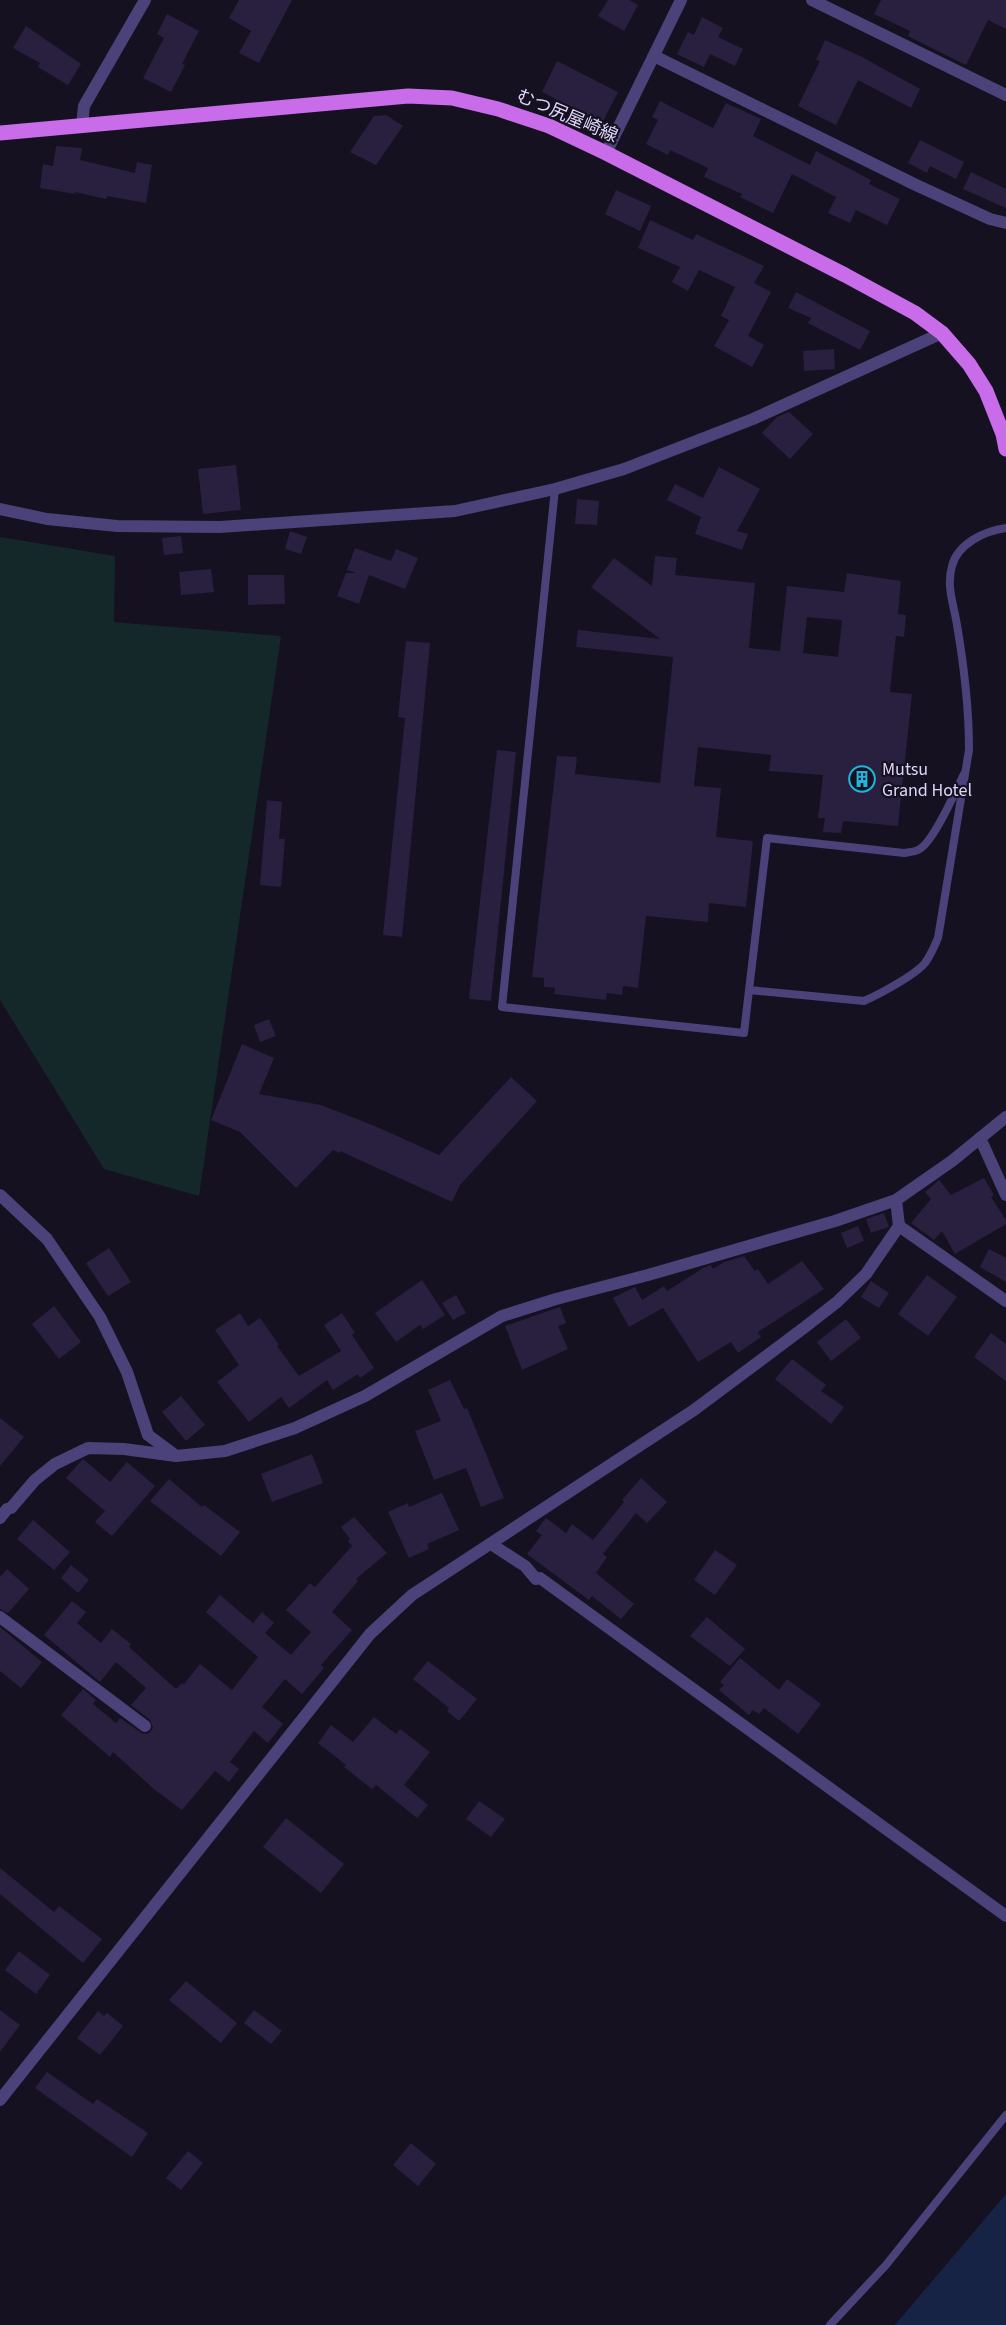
<svg xmlns="http://www.w3.org/2000/svg" width="1006" height="2325" viewBox="0 0 1006 2325" font-family="'Source Sans 3','Noto Sans JP',sans-serif">
<rect width="100%" height="100%" fill="#151121"/>
<polygon fill="#14282a" points="0,537 115,556 114,622 281,636 199,1196 104,1169 0,1000"/>
<polygon fill="#162345" points="1006,2194 1006,2325 895,2325"/>
<g fill="#291f3f" fill-rule="evenodd">
<polygon points="239,0 292,0 259,63 239,53 251,31 229,18"/>
<polygon points="608,0 629,0 638,5 624,31 598,16"/>
<polygon points="881,0 1006,0 1006,29 988,20 966,65 908,36 910,31 874,14"/>
<polygon points="167,14 199,31 182,64 185,65 171,92 143,78 164,38 157,34"/>
<polygon points="702,17 723,28 718,37 743,49 735,66 710,54 704,67 677,54 688,32 694,35"/>
<polygon points="26,26 81,64 68,85 38,67 40,63 13,48"/>
<polygon points="825,40 862,57 920,89 911,108 858,80 836,125 798,106 820,61 816,60"/>
<polygon points="557,61 618,92 598,131 573,118 577,110 542,92"/>
<polygon points="660,101 713,128 726,103 761,119 753,136 810,165 816,151 871,180 869,184 900,199 887,225 856,210 850,223 828,213 836,197 792,174 773,213 740,197 742,194 704,177 708,168 670,150 668,155 646,144 658,120 652,117"/>
<polygon points="386,115 403,126 376,165 350,152 374,116"/>
<polygon points="920,140 964,162 956,179 930,166 927,173 908,163"/>
<polygon points="56,146 82,148 80,160 135,173 137,162 152,165 146,203 107,196 106,199 75,192 75,194 40,188 43,164 53,166"/>
<polygon points="971,172 1006,189 1006,208 963,189"/>
<polygon points="616,190 651,206 640,231 605,214"/>
<polygon points="650,220 693,240 696,234 764,266 754,283 771,292 748,336 764,345 752,367 714,346 729,320 721,316 735,287 699,270 688,291 672,282 680,267 638,248"/>
<polygon points="796,292 870,331 860,350 808,323 811,318 788,308"/>
<polygon points="834,349 835,369 804,371 803,351"/>
<polygon points="789,412 813,434 790,459 762,433 777,417"/>
<polygon points="236,465 241,510 203,514 198,469"/>
<polygon points="719,467 760,489 737,531 748,534 742,550 695,534 701,517 667,500 675,484 703,498"/>
<polygon points="577,499 599,501 597,525 575,524"/>
<polygon points="290,531 307,537 301,554 285,549"/>
<polygon points="181,536 183,553 164,555 162,538"/>
<polygon points="355,548 391,561 396,549 418,558 405,589 369,575 359,604 337,596 346,573 356,573 347,570"/>
<path d="M 655,556 L 677,558 L 675,575 L 755,583 L 749,648 L 780,651 L 787,586 L 844,592 L 847,573 L 901,581 L 898,614 L 906,615 L 904,637 L 896,636 L 890,692 L 912,694 L 898,826 L 843,821 L 841,833 L 823,832 L 825,818 L 818,818 L 823,775 L 769,771 L 771,755 L 698,747 L 694,786 L 721,788 L 716,837 L 753,841 L 746,907 L 709,903 L 708,922 L 646,916 L 638,988 L 623,986 L 622,995 L 607,993 L 606,1000 L 554,994 L 555,988 L 544,987 L 544,978 L 532,977 L 557,756 L 577,757 L 575,774 L 660,783 L 673,657 L 576,647 L 578,630 L 660,639 L 591,587 L 614,558 L 652,586 ZM 807,617 L 842,620 L 838,657 L 803,653 Z"/>
<polygon points="211,569 214,592 181,595 179,572"/>
<polygon points="248,575 284,575 285,604 248,605"/>
<polygon points="406,641 430,643 402,937 383,935 405,718 398,717"/>
<polygon points="497,750 516,752 491,1001 469,999"/>
<polygon points="267,800 282,802 279,839 285,839 281,887 260,885"/>
<polygon points="269,1019 276,1036 260,1042 254,1025"/>
<polygon points="242,1044 274,1058 259,1094 321,1105 375,1126 439,1155 511,1077 537,1101 460,1185 452,1202 340,1151 340,1153 333,1150 296,1188 240,1132 211,1120"/>
<polygon points="984,1178 994,1195 991,1197 1006,1220 1006,1224 955,1254 942,1231 934,1240 911,1223 931,1199 925,1192 939,1180 951,1195"/>
<polygon points="884,1213 889,1227 871,1233 866,1219"/>
<polygon points="858,1226 864,1241 847,1248 841,1233"/>
<polygon points="109,1248 131,1282 108,1296 86,1263"/>
<polygon points="989,1249 1006,1258 1006,1282 980,1267"/>
<polygon points="744,1256 755,1271 758,1269 768,1284 802,1261 824,1289 758,1332 761,1337 738,1353 731,1342 698,1362 663,1308 629,1327 613,1298 635,1287 642,1300 664,1286 667,1291 703,1268 711,1265 713,1269 724,1262"/>
<polygon points="927,1275 957,1297 928,1336 898,1314"/>
<polygon points="422,1280 445,1315 423,1329 420,1325 396,1342 375,1313"/>
<polygon points="871,1281 889,1293 879,1308 861,1297"/>
<polygon points="456,1295 466,1313 453,1320 442,1303"/>
<polygon points="54,1306 81,1342 59,1359 32,1324"/>
<polygon points="560,1307 566,1323 558,1326 568,1349 522,1370 505,1326"/>
<polygon points="240,1313 248,1326 260,1318 279,1345 277,1346 299,1376 341,1351 324,1325 342,1313 355,1333 352,1335 374,1368 360,1378 358,1374 333,1390 327,1380 289,1408 281,1397 249,1422 217,1382 239,1365 215,1330"/>
<polygon points="846,1319 861,1338 831,1361 817,1342"/>
<polygon points="991,1333 1006,1344 1006,1381 974,1357"/>
<polygon points="792,1359 826,1385 821,1391 844,1407 831,1424 775,1379"/>
<polygon points="450,1380 464,1409 467,1408 504,1498 481,1507 466,1468 434,1480 415,1431 441,1421 428,1390"/>
<polygon points="181,1396 205,1425 186,1441 162,1412"/>
<polygon points="0,1418 24,1437 0,1466"/>
<polygon points="312,1454 323,1483 272,1502 261,1474"/>
<polygon points="83,1459 110,1482 127,1462 155,1486 112,1536 95,1522 105,1511 66,1478"/>
<polygon points="641,1478 667,1502 647,1523 636,1513 603,1554 607,1557 596,1573 634,1604 621,1619 592,1596 589,1600 527,1554 542,1535 536,1531 546,1518 566,1533 572,1524 593,1540 624,1502 622,1500"/>
<polygon points="169,1479 202,1507 204,1505 240,1532 221,1556 150,1501"/>
<polygon points="442,1493 459,1530 427,1544 429,1549 409,1558 388,1512 408,1503 409,1507"/>
<polygon points="354,1517 387,1553 356,1579 358,1581 332,1612 352,1630 321,1665 324,1668 302,1694 285,1679 262,1707 283,1724 268,1743 254,1731 230,1762 239,1769 229,1782 215,1771 182,1810 155,1790 113,1752 110,1757 61,1715 83,1689 96,1700 93,1704 116,1723 120,1718 143,1734 149,1733 153,1728 150,1720 131,1705 146,1688 116,1662 100,1682 44,1635 72,1601 86,1612 77,1623 101,1643 112,1629 131,1644 129,1647 176,1689 182,1683 184,1684 200,1664 232,1690 258,1657 206,1612 220,1595 253,1623 262,1612 274,1623 265,1633 291,1655 311,1632 286,1610 310,1583 315,1587 352,1546 348,1541 350,1539 341,1527"/>
<polygon points="33,1520 70,1552 54,1570 17,1539"/>
<polygon points="715,1550 737,1565 715,1595 694,1580"/>
<polygon points="71,1565 89,1580 78,1593 61,1578"/>
<polygon points="7,1569 29,1589 8,1613 0,1609 0,1577"/>
<polygon points="707,1617 745,1649 730,1666 690,1636"/>
<polygon points="0,1627 42,1662 21,1688 0,1671"/>
<polygon points="740,1658 779,1690 787,1679 821,1704 798,1734 764,1708 759,1714 753,1710 749,1715 719,1690 724,1685 720,1682"/>
<polygon points="428,1661 477,1699 459,1721 447,1711 449,1708 413,1679"/>
<polygon points="374,1717 396,1734 400,1729 430,1752 404,1785 428,1805 417,1818 376,1785 372,1789 344,1767 346,1765 318,1743 331,1725 353,1742"/>
<polygon points="479,1801 505,1819 491,1837 466,1819"/>
<polygon points="286,1818 344,1864 321,1893 263,1847"/>
<polygon points="0,1868 54,1912 59,1906 102,1939 83,1963 0,1894"/>
<polygon points="19,1951 50,1975 36,1994 5,1970"/>
<polygon points="186,1981 237,2023 221,2043 169,2000"/>
<polygon points="0,2010 20,2025 0,2052"/>
<polygon points="254,2010 282,2031 271,2044 244,2023"/>
<polygon points="98,2011 104,2016 107,2013 123,2026 100,2055 77,2038"/>
<polygon points="47,2072 93,2104 97,2099 148,2133 132,2157 35,2088"/>
<polygon points="411,2143 436,2164 418,2186 393,2165"/>
<polygon points="188,2151 203,2163 181,2190 166,2178"/>
</g>
<g fill="none" stroke-linecap="round" stroke-linejoin="round">
<g stroke="#4a4279" stroke-width="8">
<polyline points="555,489 502,1007 744,1033 749,990"/>
<path d="M 964,774 C 956,790 933,844 918,850 C 914,852 909,852 904,853 L 767,838 L 749,990 L 864,1001 C 880,994 915,975 925,963 C 931,955 934,947 938,938 L 969,750 C 969,709 964,666 957,625 C 954,605 946,587 952,566 C 958,543 985,531 1006,528"/>
<polyline points="830,2325 886,2265 1006,2115"/>
</g>
<g stroke="#4a4279" stroke-width="12">
<polyline points="812,0 1006,95"/>
<polyline points="654,56 916,185 990,219 1006,223"/>
<polyline points="82,125 84,106 145,0"/>
<polyline points="606,153 681,0"/>
<polyline points="0,509 47,519 117,526 220,527 455,511 555,489 624,469 753,419 942,333"/>
<polyline points="980,1138 1006,1195"/>
<polyline points="0,1195 47,1239 100,1317 127,1372 148,1435 175,1455"/>
<polyline points="899,1226 1006,1301"/>
<polyline points="0,1518 7,1509 11,1508 35,1480 55,1464 88,1448 124,1449 176,1456 225,1451 295,1428 365,1396 502,1316 556,1299 648,1275 835,1221 896,1200 952,1161 1006,1117"/>
<polyline points="491,1544 525,1566 536,1579 540,1578 1006,1916"/>
<polyline points="0,1617 145,1726"/>
<polyline points="0,2100 370,1634 412,1595 694,1410 805,1327 837,1302 866,1274 899,1226 896,1200"/>
</g>
<polyline stroke="#c86cea" stroke-width="15" points="0,133 408,96 452,98 498,109 549,126 606,153 845,275 915,313 942,333 969,364 986,391 1003,434 1006,449"/>
</g>
<defs>
<g id="building-ring" transform="scale(1.35)"><circle r="9.5" fill="#151121" stroke="#1fb6dc" stroke-width="1.5"/><path d="M-4-6H4V6H1V3H-1V6H-4ZM-2.5-4.3h1.7v1.8h-1.7ZM.8-4.3h1.7v1.8H.8ZM-2.5-1h1.7V.8h-1.7ZM.8-1h1.7V.8H.8Z" fill="#1fb6dc"/></g>
</defs>
<g fill-rule="evenodd">
<use href="#building-ring" x="862" y="779"/>
</g>
<g text-anchor="middle" dominant-baseline="central" stroke-width="4.5" stroke-linejoin="round" paint-order="stroke">
<g font-size="18" fill="#ded6f9" stroke="#151121">
<text transform="translate(567 116) rotate(23)">むつ尻屋崎線</text>
</g>
<g font-size="18" fill="#ded6f9" stroke="#151121" text-anchor="start">
<text x="882" y="769">Mutsu<tspan x="882" dy="21">Grand Hotel</tspan></text>
</g>
</g>
</svg>
